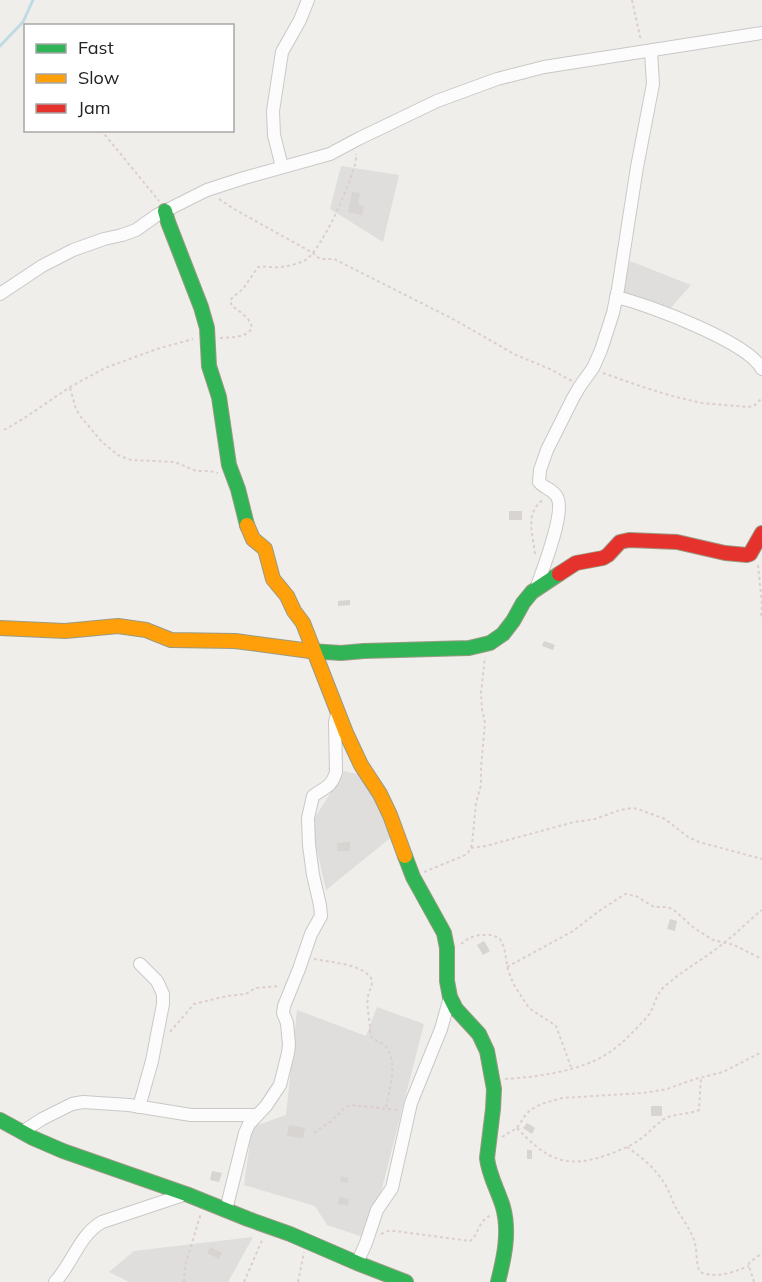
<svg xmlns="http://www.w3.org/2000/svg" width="762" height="1282" viewBox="0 0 762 1282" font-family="Mulish,sans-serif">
<rect width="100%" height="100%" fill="#f0eeeb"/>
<g fill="#dfdedc">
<polygon points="341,166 399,175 383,242 330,209"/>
<polygon points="630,261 691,285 667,312 621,293"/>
<polygon points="344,771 366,776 394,835 326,890 311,824"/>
<polygon points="377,1007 424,1024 369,1239 327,1225 315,1206 244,1185 252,1127 286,1115 297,1010 366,1036"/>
<polygon points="253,1237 228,1282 129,1282 109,1272 134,1251"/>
</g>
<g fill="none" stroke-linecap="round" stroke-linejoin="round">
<polyline stroke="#bfdbe3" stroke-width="3" points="0,46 23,22 33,0"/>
</g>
<g fill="#d7d4d2">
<polygon points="352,192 360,193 358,204 364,206 362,215 348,212"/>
<rect x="509" y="511" width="13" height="9"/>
<polygon points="350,600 350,605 338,606 338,601"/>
<polygon points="544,641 555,645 553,650 542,646"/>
<polygon points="350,842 350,851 337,851 337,843"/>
<polygon points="670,919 677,921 675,931 667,929"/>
<polygon points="484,941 490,951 483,955 477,945"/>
<rect x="651" y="1106" width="11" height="10"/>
<polygon points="527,1123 535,1128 532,1134 523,1128"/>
<polygon points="289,1125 305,1128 303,1138 287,1136"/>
<rect x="527" y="1150" width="5" height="9"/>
<polygon points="212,1171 222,1173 219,1182 210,1180"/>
<polygon points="341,1176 349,1178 347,1183 340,1181"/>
<polygon points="339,1197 349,1199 348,1205 338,1204"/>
<polygon points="210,1247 222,1253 219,1259 207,1253"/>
</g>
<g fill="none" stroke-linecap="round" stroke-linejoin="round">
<g stroke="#c9c8c7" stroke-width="14">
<g id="street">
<polyline points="282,167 274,135 273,111 282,52 300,20 308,0"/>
<polyline points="0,294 42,266 73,250 104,239 122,235 136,230 157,215 207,190 244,178 330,154 358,139 437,101 497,79 544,67 762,33"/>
<path d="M 616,297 C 647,304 748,342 762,369"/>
<path d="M 536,589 C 542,571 566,512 557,497 C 554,490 544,488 539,482 L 540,470 L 547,450 L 573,398 L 580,386 L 593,368 L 601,350 L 613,313 L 618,289 L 637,167 L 653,84 L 651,51"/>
<polyline points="139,1107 152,1061 163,1004 163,994 157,981 140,964"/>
<polyline points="22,1132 42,1119 72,1104 83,1102 129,1105 191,1115 256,1115"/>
<path d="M 226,1210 L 245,1133 L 249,1124 L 266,1106 L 280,1085 L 288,1053 L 289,1045 L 287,1023 L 283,1013 L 284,1006 L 299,969 L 311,934 L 321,916 L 320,905 L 313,875 L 309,845 L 308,818 L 313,796 C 325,787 331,788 336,772 L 335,722 L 337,714"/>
<polyline points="357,1263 366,1243 377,1210 392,1188 411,1103 441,1029 450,997"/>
<path d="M 55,1282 C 73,1263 79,1235 102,1222 L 186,1194"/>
</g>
</g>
<g stroke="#999a82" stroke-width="16">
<g id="fast">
<polyline points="165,211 168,222 201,307 207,328 209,366 219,397 229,465 238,489 247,525"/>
<polyline points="310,651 341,653 364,651 469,648 490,643 503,634 513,621 523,603 532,592 559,574"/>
<path d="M 405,856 L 413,877 L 444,933 L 447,948 L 447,981 L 450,997 L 456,1009 L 479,1034 L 487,1051 L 494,1089 L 493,1109 L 487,1158 C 489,1176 498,1190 503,1207 C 510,1232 504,1258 498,1282"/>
<polyline points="0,1120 33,1138 63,1151 186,1194 248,1219 290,1234 357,1263 406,1282"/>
</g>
</g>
<g stroke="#999a82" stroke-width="16">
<g id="slow">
<polyline points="247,525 253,539 265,549 273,579 287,596 294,611 303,623 346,733 361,765 380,794 390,815 405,856"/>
<polyline points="0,628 65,631 118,626 146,630 171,640 235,641 310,651"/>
</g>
</g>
<g stroke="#999a82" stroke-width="16">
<polyline id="jam" points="559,574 576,563 603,558 608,555 620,542 629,540 677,542 725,553 747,555 750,554 762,533"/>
</g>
<g stroke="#dccecd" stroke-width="2" stroke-dasharray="3 3" stroke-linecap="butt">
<polyline points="632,0 641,41"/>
<polyline points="101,130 159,201"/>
<polyline points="219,199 234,209 313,253 320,259 334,259 453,319 516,355 550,369 572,381"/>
<path d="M 220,338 C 227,337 234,338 240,336 C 266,329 241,312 232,306 L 230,301 L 233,297 L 243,289 L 258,267 C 263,266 267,267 272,267 C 282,268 294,265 304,261 C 321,252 349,187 354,167 C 356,163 356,158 356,154"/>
<polyline points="603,373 640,386 672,396 702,403 747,407 754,406 762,398"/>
<polyline points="70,388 76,409 81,417 102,442 118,455 131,460 175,462 196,471 210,471 218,473"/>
<polyline points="4,430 23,419 70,387 105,368 157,349 193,339"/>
<path d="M 535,554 C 533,534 524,513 544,499"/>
<polyline points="758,565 762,604 761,619"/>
<polyline points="471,848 486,846 574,822 595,819 620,810 632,808 638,809 665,819 688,837 699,842 762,859"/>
<polyline points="424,872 463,856 468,853 472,845 476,803 481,785 481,767 485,723 482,709 481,693 485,657"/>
<polyline points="461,944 469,938 479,935 493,935 500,939 504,947 508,970 514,985 529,1008 556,1026 571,1067"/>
<path d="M 314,959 C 329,962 362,964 371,978 C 374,984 369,990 368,996 C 366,1006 370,1018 370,1029 C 370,1044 380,1038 387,1048 C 398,1065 389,1090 386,1108"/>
<polyline points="507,967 573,931 599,911 625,894 636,896 654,907 666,907 673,909 694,928 713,940 734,945 762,959"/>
<polyline points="170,1032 194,1004 227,996 246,994 255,988 280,986"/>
<path d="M 505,1079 C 538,1077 582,1071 610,1052 C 624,1042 635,1030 647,1017 C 655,1008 655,994 665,986 C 682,971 702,960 720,946 C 735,935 748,921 762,910"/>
<path d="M 517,1128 C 547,1160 566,1170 610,1154 C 620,1150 631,1146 639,1140 C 648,1134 655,1125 664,1119 C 675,1113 688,1115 699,1110 L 701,1078"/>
<polyline points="314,1133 331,1121 346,1107 351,1105 397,1110"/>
<polyline points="502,1137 517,1128 526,1114 532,1109 541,1104 562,1098 643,1093 667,1089 695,1079 723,1072 762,1052"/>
<path d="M 627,1147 C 642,1157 657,1170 666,1186 C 670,1193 672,1201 676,1208 C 682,1218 690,1229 694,1240 C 698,1251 695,1263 700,1272 C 717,1279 733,1272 749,1266"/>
<path d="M 381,1234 L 388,1231 L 395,1231 L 470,1241 C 476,1237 477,1230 481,1224 C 484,1219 488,1217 492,1214"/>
<polyline points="184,1282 185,1266 201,1213"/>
<polyline points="244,1282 263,1238"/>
<polyline points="298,1282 304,1252"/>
<polyline points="754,1282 750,1269 749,1263 762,1253"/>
</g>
<use href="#street" stroke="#fdfcfc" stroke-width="12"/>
<use href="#fast" stroke="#30b455" stroke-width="14"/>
<use href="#slow" stroke="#ff9f0a" stroke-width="14"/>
<use href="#jam" stroke="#e5322d" stroke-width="14"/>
</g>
<rect x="24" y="24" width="210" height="108" fill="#ffffff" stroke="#a7a7a7" stroke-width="1.5"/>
<rect x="36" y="44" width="30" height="9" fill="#30b455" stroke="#a7a7a7" stroke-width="1.5"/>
<text x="78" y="54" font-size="18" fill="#222222">Fast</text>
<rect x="36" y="74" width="30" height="9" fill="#ff9f0a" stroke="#a7a7a7" stroke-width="1.5"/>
<text x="78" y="84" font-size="18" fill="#222222">Slow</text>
<rect x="36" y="104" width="30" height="9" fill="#e5322d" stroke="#a7a7a7" stroke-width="1.5"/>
<text x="78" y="114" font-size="18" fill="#222222">Jam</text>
</svg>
